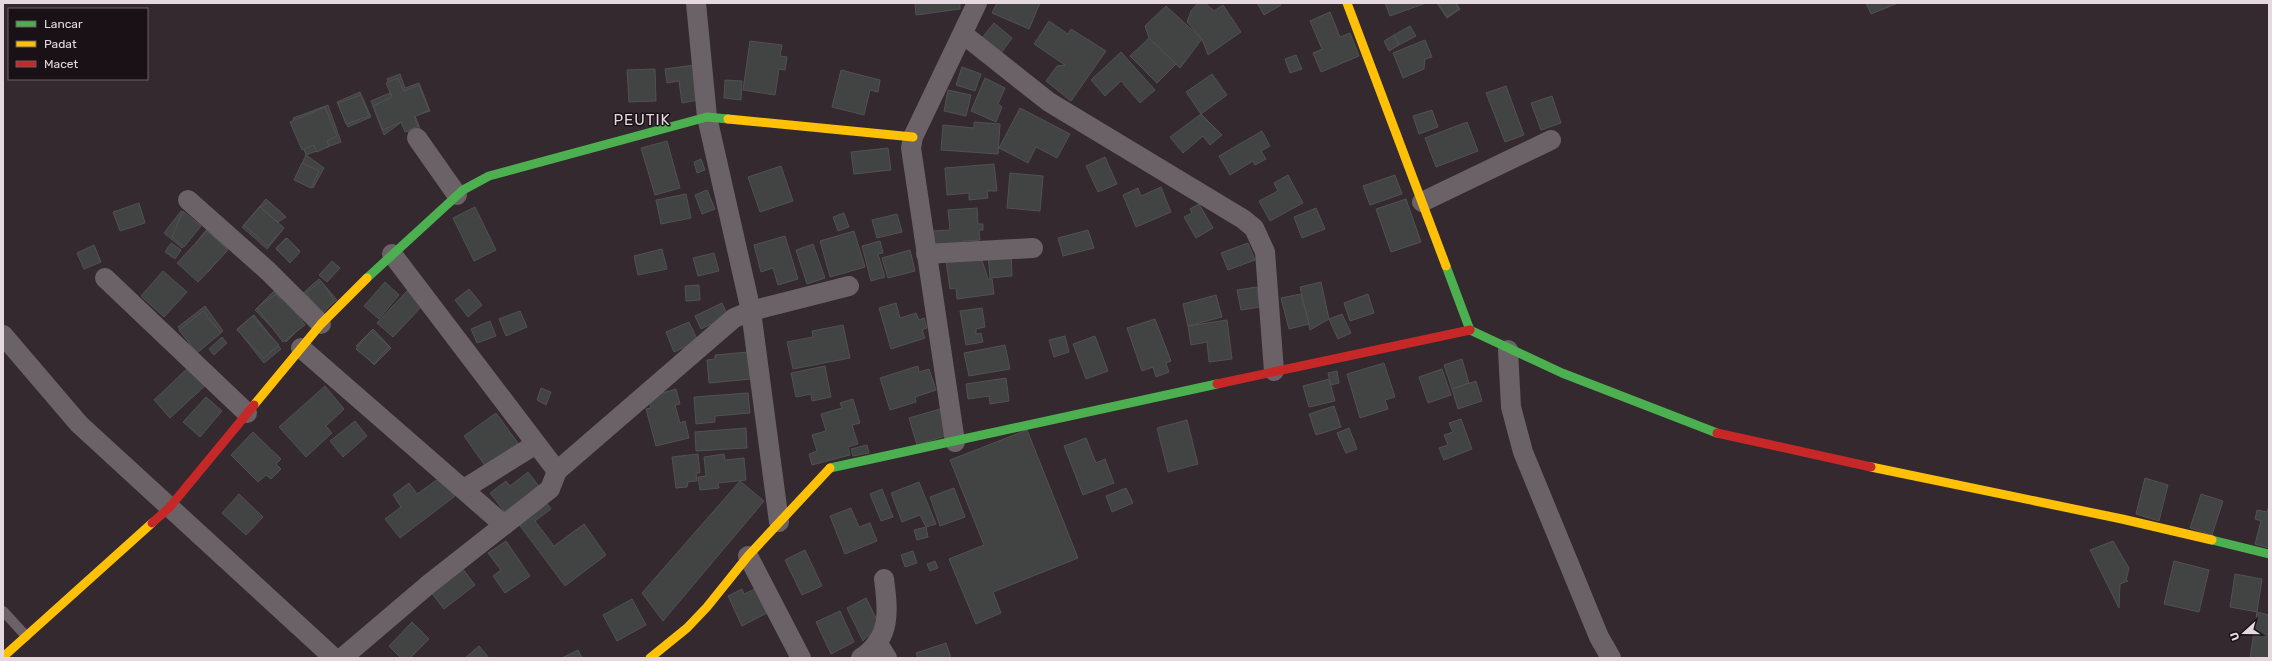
<svg xmlns="http://www.w3.org/2000/svg" width="2272" height="661" viewBox="0 0 2272 661" font-family="Rubik,sans-serif">
<rect width="100%" height="100%" fill="#33292e"/>
<g fill="#414443" stroke="#525152">
<polygon points="915,3 960,3 960,9 916,15"/>
<polygon points="997,3 1040,3 1029,29 992,13"/>
<polygon points="1198,3 1205,3 1214,11 1223,5 1241,32 1208,55 1202,39 1187,22 1191,11"/>
<polygon points="1257,3 1280,3 1281,5 1264,15"/>
<polygon points="1385,3 1426,3 1390,16"/>
<polygon points="1437,3 1456,3 1460,9 1447,18"/>
<polygon points="1455,3 1459,9 1447,17 1438,4"/>
<polygon points="1866,3 1898,3 1871,14"/>
<polygon points="1166,6 1202,39 1180,68 1149,38 1145,26"/>
<polygon points="1330,12 1340,37 1350,33 1359,56 1321,72 1313,53 1322,49 1310,21"/>
<polygon points="1049,21 1068,34 1071,29 1106,51 1071,101 1046,81 1057,66 1065,65 1034,44"/>
<polygon points="994,23 1012,38 1001,53 982,38"/>
<polygon points="1410,26 1416,36 1399,45 1394,35"/>
<polygon points="1394,35 1399,45 1389,51 1384,41"/>
<polygon points="1149,38 1176,64 1157,83 1130,56"/>
<polygon points="1425,40 1432,57 1425,59 1424,69 1403,78 1393,53"/>
<polygon points="750,41 782,45 780,56 787,57 785,70 779,69 775,95 743,90"/>
<polygon points="1121,52 1155,90 1140,103 1121,81 1105,96 1091,80"/>
<polygon points="1296,55 1302,69 1290,73 1285,59"/>
<polygon points="694,65 699,100 682,103 679,81 667,83 665,69"/>
<polygon points="962,67 981,74 975,91 956,85"/>
<polygon points="655,69 656,101 629,102 627,70"/>
<polygon points="841,70 880,80 878,92 870,90 864,115 832,107"/>
<polygon points="400,74 405,88 419,83 430,111 415,116 421,131 410,136 403,121 384,135 371,101 392,92 387,79"/>
<polygon points="1212,74 1227,95 1201,114 1186,92"/>
<polygon points="398,78 404,91 419,85 429,110 414,117 418,126 405,132 401,122 383,130 373,106 392,97 386,83"/>
<polygon points="985,78 1005,88 998,104 1002,107 996,122 971,111"/>
<polygon points="725,80 742,81 741,100 724,98"/>
<polygon points="1506,86 1524,135 1505,142 1486,93"/>
<polygon points="948,90 971,95 966,116 944,111"/>
<polygon points="360,92 371,117 348,127 337,102"/>
<polygon points="361,95 369,116 346,124 338,103"/>
<polygon points="1552,96 1561,123 1541,130 1531,103"/>
<polygon points="328,105 341,142 306,155 293,118"/>
<polygon points="325,107 337,136 327,141 329,146 317,152 314,145 302,150 290,122"/>
<polygon points="1020,108 1070,134 1057,158 1036,147 1028,163 999,148"/>
<polygon points="1432,110 1438,127 1419,134 1413,116"/>
<polygon points="1201,114 1222,135 1210,145 1203,136 1183,153 1170,137"/>
<polygon points="974,122 1000,124 998,154 941,150 943,125 974,128"/>
<polygon points="1467,122 1478,151 1436,167 1425,138"/>
<polygon points="1262,131 1270,146 1261,151 1266,159 1255,165 1253,161 1230,175 1219,156"/>
<polygon points="667,141 680,188 655,195 641,148"/>
<polygon points="888,148 891,170 854,174 851,152"/>
<polygon points="306,155 324,168 313,188 296,177"/>
<polygon points="1105,157 1117,184 1098,192 1086,166"/>
<polygon points="701,159 705,170 697,173 694,162"/>
<polygon points="302,163 319,171 311,188 294,180"/>
<polygon points="994,164 997,191 987,191 988,198 969,200 969,193 947,195 945,168"/>
<polygon points="781,166 793,201 760,212 748,177"/>
<polygon points="1010,173 1043,176 1040,211 1007,208"/>
<polygon points="1288,175 1303,203 1270,221 1259,201 1278,191 1274,183"/>
<polygon points="1395,175 1402,194 1370,205 1363,186"/>
<polygon points="1161,187 1171,212 1136,227 1123,195 1138,188 1141,196"/>
<polygon points="707,190 715,209 702,214 695,195"/>
<polygon points="686,194 691,218 661,224 656,200"/>
<polygon points="266,199 284,215 278,223 284,228 267,249 242,227"/>
<polygon points="1406,199 1421,242 1391,252 1376,209"/>
<polygon points="269,202 286,217 278,222 260,207"/>
<polygon points="139,203 145,223 120,231 113,212"/>
<polygon points="1199,204 1213,228 1196,238 1184,217 1192,213 1190,209"/>
<polygon points="260,207 284,228 268,246 244,225"/>
<polygon points="475,207 496,250 474,261 453,218"/>
<polygon points="977,208 978,224 983,224 983,230 979,230 980,240 964,241 965,247 934,249 933,231 950,230 948,210"/>
<polygon points="1316,208 1325,229 1302,238 1294,217"/>
<polygon points="181,211 200,226 182,248 164,233"/>
<polygon points="183,211 201,226 184,247 172,237"/>
<polygon points="844,213 849,227 838,231 833,217"/>
<polygon points="897,214 902,232 877,238 872,220"/>
<polygon points="207,229 229,247 208,272 187,254"/>
<polygon points="1088,230 1094,248 1063,256 1058,238"/>
<polygon points="207,231 228,250 198,282 177,263"/>
<polygon points="854,231 865,267 830,277 820,241"/>
<polygon points="785,236 798,279 778,285 773,268 761,272 754,245"/>
<polygon points="286,238 300,251 290,262 276,249"/>
<polygon points="287,238 300,252 290,263 276,248"/>
<polygon points="880,241 883,253 878,254 885,277 871,281 862,246"/>
<polygon points="171,243 181,250 175,259 165,252"/>
<polygon points="1248,243 1255,260 1228,270 1221,253"/>
<polygon points="813,244 825,278 807,284 796,250"/>
<polygon points="94,245 101,262 84,269 77,253"/>
<polygon points="662,249 667,269 638,275 634,256"/>
<polygon points="910,250 915,271 888,278 882,258"/>
<polygon points="714,253 719,271 698,276 693,258"/>
<polygon points="1011,253 1012,276 990,278 988,254"/>
<polygon points="981,257 988,279 992,279 994,294 957,299 956,288 950,289 946,261"/>
<polygon points="332,261 340,268 327,282 319,275"/>
<polygon points="163,271 187,292 164,317 141,296"/>
<polygon points="319,279 337,300 320,314 302,294"/>
<polygon points="321,281 334,300 322,315 306,293"/>
<polygon points="385,282 399,295 379,319 364,306"/>
<polygon points="1321,282 1329,319 1310,330 1300,287"/>
<polygon points="699,285 700,300 686,301 685,286"/>
<polygon points="1257,287 1260,307 1241,310 1237,290"/>
<polygon points="469,289 482,305 468,317 455,300"/>
<polygon points="274,291 304,324 286,342 255,310"/>
<polygon points="407,291 423,305 393,337 377,323"/>
<polygon points="276,294 280,299 287,294 293,309 305,325 283,342 257,308"/>
<polygon points="1301,294 1309,324 1289,329 1281,298"/>
<polygon points="1368,294 1374,313 1350,321 1344,303"/>
<polygon points="1216,295 1222,317 1188,326 1183,304"/>
<polygon points="722,303 728,316 701,329 695,316"/>
<polygon points="896,303 900,318 916,313 919,320 924,318 927,328 922,330 925,338 891,349 879,308"/>
<polygon points="205,306 223,331 196,351 178,327"/>
<polygon points="982,308 985,327 976,329 976,334 981,333 983,342 966,345 960,311"/>
<polygon points="203,311 221,333 197,353 179,330"/>
<polygon points="520,311 527,327 506,336 499,319"/>
<polygon points="1342,314 1351,333 1338,339 1329,319"/>
<polygon points="254,315 281,349 264,363 237,329"/>
<polygon points="252,316 279,345 264,358 237,330"/>
<polygon points="1155,319 1171,361 1166,363 1169,372 1156,377 1153,367 1142,371 1127,328"/>
<polygon points="1227,320 1232,359 1209,362 1207,342 1191,345 1188,326"/>
<polygon points="490,321 496,336 477,343 471,329"/>
<polygon points="689,322 698,341 674,352 666,332"/>
<polygon points="843,325 850,358 793,369 787,342 813,337 812,331"/>
<polygon points="373,329 391,348 374,365 356,346"/>
<polygon points="371,331 389,346 374,364 356,349"/>
<polygon points="1065,336 1069,352 1054,357 1049,340"/>
<polygon points="1095,336 1108,371 1086,379 1073,344"/>
<polygon points="222,337 227,343 214,355 209,349"/>
<polygon points="1005,345 1010,369 969,376 964,353"/>
<polygon points="748,352 751,379 709,383 707,360 715,359 715,355"/>
<polygon points="1462,359 1469,383 1452,389 1444,365"/>
<polygon points="1384,363 1395,397 1385,400 1388,409 1360,418 1347,374"/>
<polygon points="191,365 208,383 170,418 154,400"/>
<polygon points="825,366 831,397 812,401 811,394 796,397 791,373"/>
<polygon points="918,366 919,372 929,369 936,390 915,397 916,402 890,410 880,378"/>
<polygon points="1442,369 1451,395 1428,403 1419,377"/>
<polygon points="1337,371 1339,383 1331,385 1328,373"/>
<polygon points="1006,378 1009,401 990,404 989,396 968,399 966,384"/>
<polygon points="1329,379 1335,401 1309,407 1303,386"/>
<polygon points="1476,381 1482,401 1458,409 1452,389"/>
<polygon points="325,386 344,409 326,426 332,433 306,457 279,427"/>
<polygon points="541,388 551,392 546,405 537,400"/>
<polygon points="676,389 680,404 675,405 680,423 685,421 689,438 656,446 646,409 651,408 648,397"/>
<polygon points="748,393 750,413 715,416 715,422 696,424 694,397"/>
<polygon points="206,397 222,411 200,437 183,422"/>
<polygon points="853,399 860,423 852,425 858,444 848,447 850,455 812,465 809,454 817,451 812,435 826,431 821,414 842,408 840,403"/>
<polygon points="1334,406 1341,427 1316,435 1309,414"/>
<polygon points="940,409 948,435 917,445 909,418"/>
<polygon points="496,413 518,443 486,467 464,436"/>
<polygon points="1461,419 1472,449 1444,460 1439,448 1448,445 1444,435 1453,432 1449,423"/>
<polygon points="1187,420 1198,464 1168,472 1157,428"/>
<polygon points="355,421 367,436 343,457 330,441"/>
<polygon points="746,428 747,448 696,451 695,432"/>
<polygon points="1349,428 1357,449 1346,453 1337,433"/>
<polygon points="1027,430 1078,558 993,592 1001,613 976,624 949,559 984,545 950,460"/>
<polygon points="253,432 281,459 276,464 281,469 271,479 266,475 258,482 231,455"/>
<polygon points="1086,438 1096,463 1105,459 1114,483 1083,495 1064,446"/>
<polygon points="867,445 869,453 853,456 851,449"/>
<polygon points="698,454 700,473 696,473 697,481 688,482 687,487 676,488 672,457"/>
<polygon points="724,454 725,460 744,458 746,480 718,483 719,488 700,490 698,477 706,476 704,457"/>
<polygon points="528,472 541,489 507,515 490,493 506,481 510,486"/>
<polygon points="441,477 455,496 400,538 385,519 401,507 393,495 409,483 417,494"/>
<polygon points="2145,478 2168,485 2159,521 2136,514"/>
<polygon points="740,481 764,501 663,621 642,593"/>
<polygon points="919,482 936,524 926,527 920,515 902,522 891,493"/>
<polygon points="954,488 965,517 940,526 930,497"/>
<polygon points="1126,488 1133,503 1112,512 1106,496"/>
<polygon points="882,489 893,517 881,521 870,494"/>
<polygon points="239,494 263,517 246,535 222,513"/>
<polygon points="2201,494 2223,501 2212,535 2190,528"/>
<polygon points="543,498 551,509 535,521 554,546 584,524 606,555 565,586 515,519"/>
<polygon points="2269,506 2269,548 2255,544 2261,521 2255,519 2257,510 2267,512"/>
<polygon points="851,508 859,527 870,523 877,541 845,554 830,516"/>
<polygon points="926,527 928,537 917,540 914,530"/>
<polygon points="506,541 530,576 505,593 493,576 501,570 488,553"/>
<polygon points="2113,541 2129,568 2126,580 2128,581 2120,584 2119,608 2090,550"/>
<polygon points="805,550 822,586 802,595 785,560"/>
<polygon points="913,551 917,563 905,567 901,555"/>
<polygon points="935,561 938,568 930,571 927,564"/>
<polygon points="2174,561 2209,570 2199,612 2164,604"/>
<polygon points="462,568 475,585 444,609 430,591"/>
<polygon points="2235,574 2262,579 2257,612 2230,607"/>
<polygon points="742,589 744,594 755,589 767,613 742,626 728,596"/>
<polygon points="866,598 879,624 863,641 847,608"/>
<polygon points="632,599 646,625 617,641 603,615"/>
<polygon points="840,611 854,642 831,654 816,622"/>
<polygon points="2257,612 2269,615 2269,658 2250,658"/>
<polygon points="412,622 429,639 410,658 401,658 389,646"/>
<polygon points="946,643 951,658 918,658 916,653"/>
<polygon points="479,646 489,658 465,658"/>
<polygon points="578,650 582,658 562,658"/>
</g>
<g fill="none" stroke-linecap="round" stroke-linejoin="round">
<polyline stroke="#6b6267" stroke-width="10" points="3,611 26,636"/>
<g stroke="#6b6267" stroke-width="20">
<polyline points="696,3 707,117 751,311 779,522"/>
<polyline points="963,34 1049,102 1243,219 1254,228 1265,252 1274,371"/>
<polyline points="417,138 457,195"/>
<polyline points="188,200 268,271 321,324"/>
<polyline points="1422,202 1551,140"/>
<polyline points="392,254 557,471 734,318 751,311 849,286"/>
<polyline points="926,254 1033,248"/>
<polyline points="105,278 247,413"/>
<polyline points="3,335 79,424 334,658"/>
<polyline points="301,348 504,525"/>
<polyline points="1508,350 1511,407 1523,452 1599,637 1611,658"/>
<polyline points="955,442 911,148 913,137 977,3"/>
<polyline points="464,489 536,444"/>
<polyline points="748,556 801,658"/>
<polyline points="877,642 887,658"/>
<polyline points="342,658 429,584 550,489 557,471"/>
<path d="M 861,658 C 892,638 888,610 884,579"/>
</g>
<g stroke="#4caf50" stroke-width="9">
<polyline points="1446,266 1470,330 1562,373 1717,433"/>
<polyline points="367,278 463,190 489,176 707,117 728,119"/>
<polyline points="830,468 1217,384"/>
<polyline points="2212,540 2269,554"/>
</g>
<g stroke="#ffc107" stroke-width="9">
<polyline points="1347,3 1446,266"/>
<polyline points="728,119 913,137"/>
<polyline points="254,405 321,324 367,278"/>
<polyline points="1871,467 2122,519 2212,540"/>
<polyline points="3,657 152,523"/>
<polyline points="650,658 687,628 707,607 748,556 830,468"/>
</g>
<g stroke="#c62828" stroke-width="9">
<polyline points="1217,384 1470,330"/>
<polyline points="1717,433 1871,467"/>
<polyline points="152,523 169,508 254,405"/>
</g>
</g>
<g text-anchor="middle" dominant-baseline="central" stroke-width="3" stroke-linejoin="round" paint-order="stroke">
<g font-size="15" letter-spacing="1" fill="#e5d9df" stroke="#191116">
<text x="642" y="120">PEUTIK</text>
</g>
</g>
<rect width="2272" height="661" fill="none" stroke="#e5d9df" stroke-width="8"/>
<rect x="8" y="8" width="140" height="72" fill="#191116" stroke="#6b6166"/>
<rect x="16" y="21" width="20" height="6" fill="#4caf50" stroke="#6b6166"/>
<text x="44" y="28" font-size="12" fill="#e5d9df">Lancar</text>
<rect x="16" y="41" width="20" height="6" fill="#ffc107" stroke="#6b6166"/>
<text x="44" y="48" font-size="12" fill="#e5d9df">Padat</text>
<rect x="16" y="61" width="20" height="6" fill="#c62828" stroke="#6b6166"/>
<text x="44" y="68" font-size="12" fill="#e5d9df">Macet</text>
<g transform="translate(2244 633) rotate(249)" stroke="#191116" stroke-width="3" paint-order="stroke">
<path d="M0-3L7 15L0 10L-7 15Z" fill="#e5d9df"/>
<text y="-6" font-size="11" font-weight="bold" text-anchor="middle" fill="#e5d9df">U</text>
</g>
</svg>
